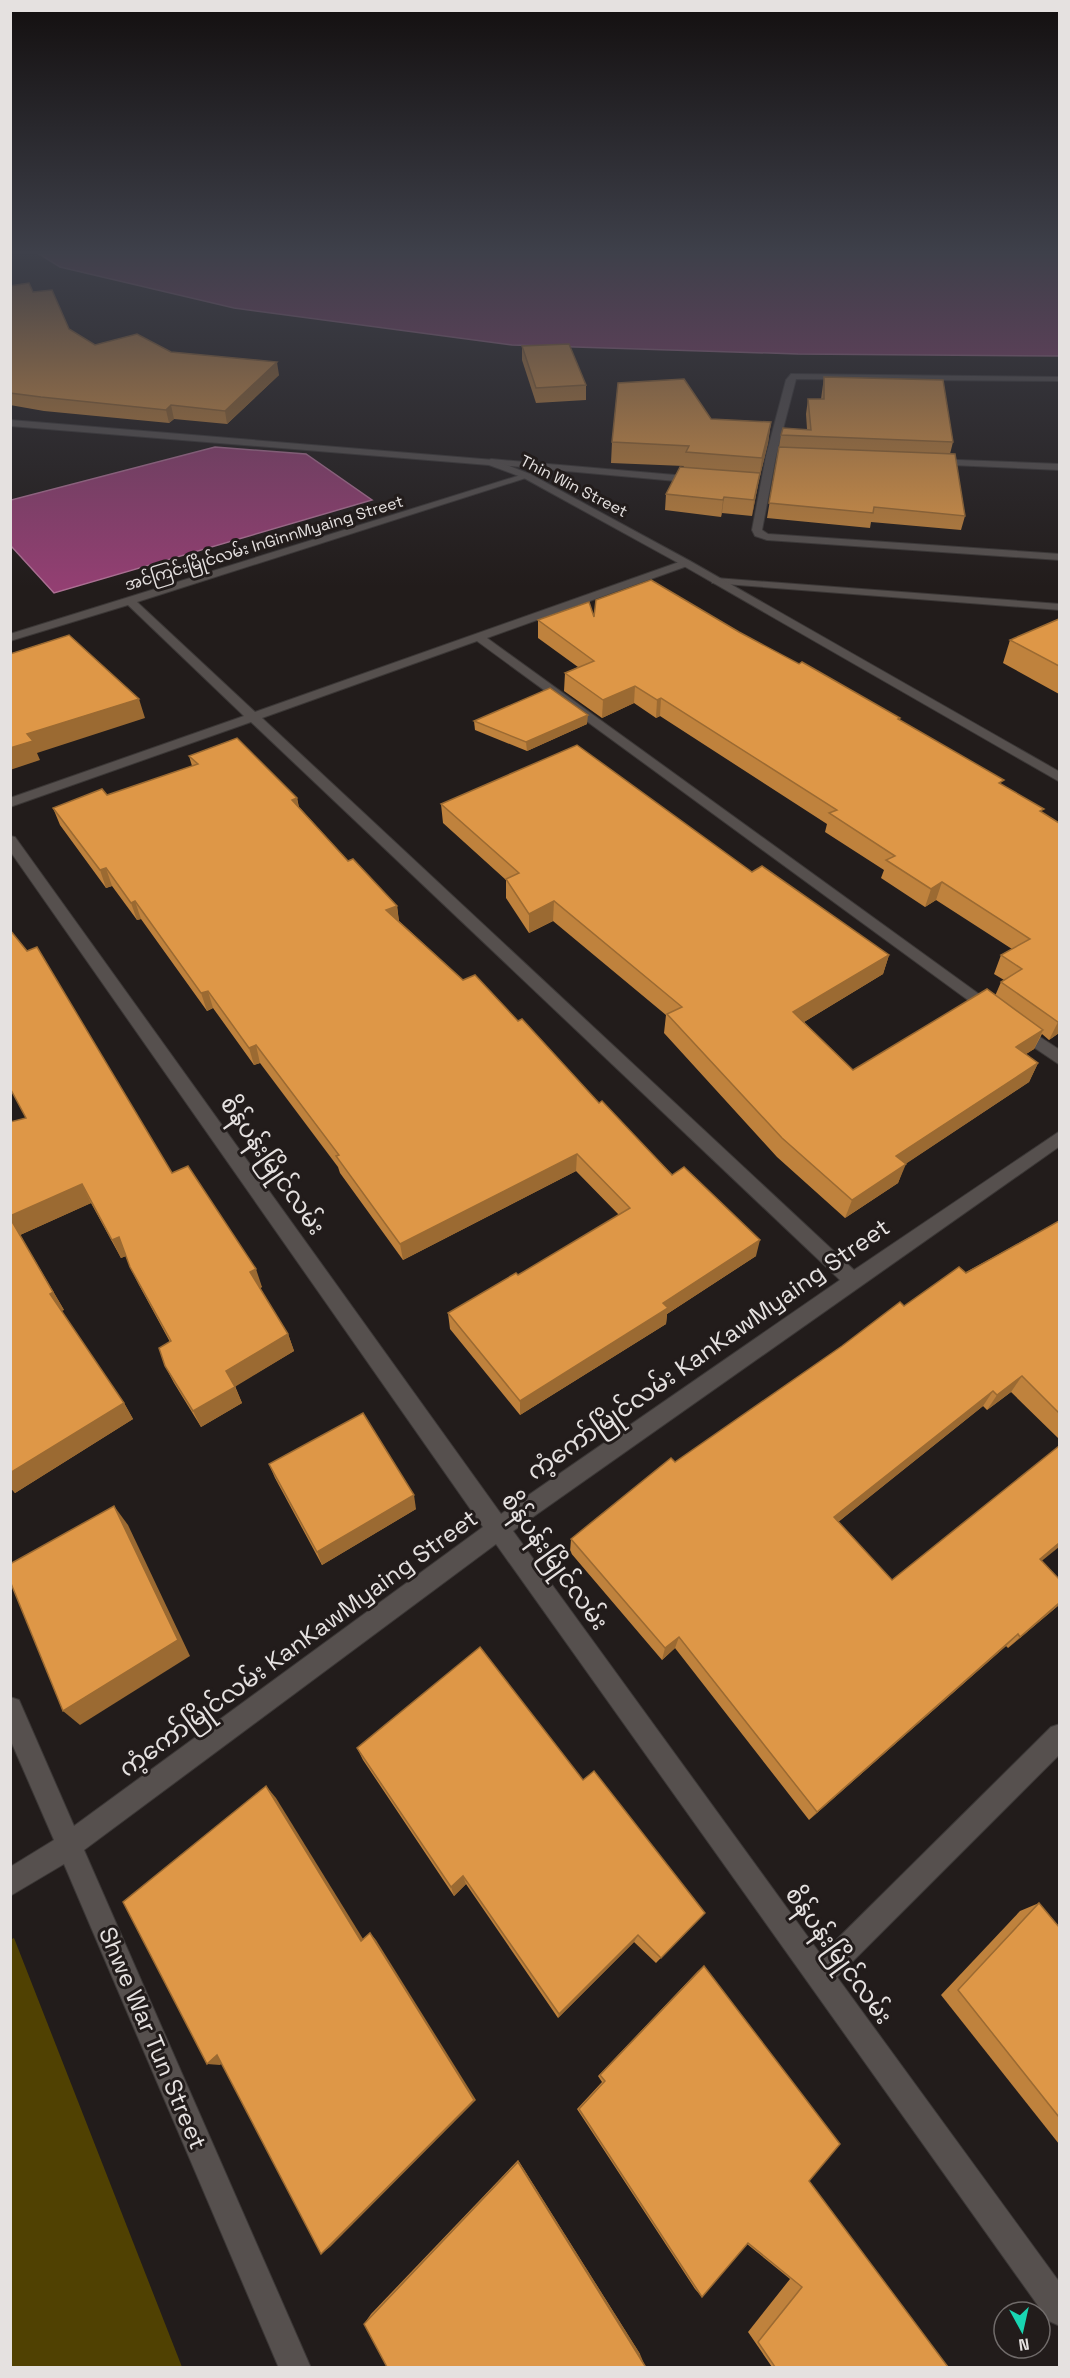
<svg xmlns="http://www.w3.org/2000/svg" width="1070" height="2378" viewBox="0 0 1070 2378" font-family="'Space Grotesk','Noto Sans Myanmar',sans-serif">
<rect width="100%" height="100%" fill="#221c1b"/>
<polygon fill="#504102" points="14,1938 182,2367 11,2367 10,1940"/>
<g fill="#933f72" stroke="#ac7093" stroke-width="1.5">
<polygon points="39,254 1059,254 1059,356 798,354 512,345 234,308 60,267"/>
<polygon points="215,447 306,454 372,500 54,593 11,546 11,500"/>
</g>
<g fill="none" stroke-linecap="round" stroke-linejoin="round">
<g stroke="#3b3736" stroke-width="2">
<g id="street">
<polygon points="791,374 1060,377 1060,381 796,379 776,456 762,530 768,534 1060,554 1060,560 767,540 755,536 752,530 766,456 786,380"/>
<polygon points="491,459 698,477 703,480 698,483 488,464 486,462"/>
<polygon points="932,459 1060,464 1060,470 929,464 927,462"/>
<polygon points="524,474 532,476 137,602 255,712 682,561 690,561 690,565 487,638 1001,1010 993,1016 987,1014 477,641 262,718 854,1270 1060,1131 1060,1146 513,1531 821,1955 1051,1727 1060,1724 1060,1754 837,1977 1060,2283 1060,2326 1049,2321 496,1544 84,1850 311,2368 279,2368 64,1864 10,1896 10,1867 54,1840 10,1739 10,1697 19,1700 74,1826 483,1527 10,851 10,836 15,837 501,1514 840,1280 251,722 10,807 10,798 244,716 128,605 10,641 10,634"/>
<polygon points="716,578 1060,604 1060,610 712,583 712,579"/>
<polygon points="1017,1022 1060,1050 1060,1065 1011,1032 1009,1028"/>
</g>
</g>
<g stroke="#3b3736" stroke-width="2">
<polygon id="secondary" points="10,420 494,460 530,474 690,561 1060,772 1060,782 682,565 524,478 489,465 10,426"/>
</g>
<use href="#street" fill="#56504e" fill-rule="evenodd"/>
<use href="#secondary" fill="#56504e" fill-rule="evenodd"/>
</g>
<g fill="#bf823d">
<polygon points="10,286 69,329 95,345 171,352 279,375 227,424 174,419 169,423 44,411 10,405"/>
<polygon points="522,346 586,385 586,400 536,403 522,360"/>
<polygon points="824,377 953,442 950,454 965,516 961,530 871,522 870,528 767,518 781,435 807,429 806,414 808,399 821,399"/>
<polygon points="711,419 771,422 768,443 759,480 752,516 722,513 721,517 665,510 666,494 684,466 611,463 612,442"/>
<polygon points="594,617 739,632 900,718 900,720 1003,785 1043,813 1059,1033 1049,1040 1042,1034 1034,1049 1026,1054 1038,1063 1029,1082 905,1164 898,1183 845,1218 777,1157 664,1033 666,1015 553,921 529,933 506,898 506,880 443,823 441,804 752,872 889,955 883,974 804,1022 853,1070 995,996 1001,982 1004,980 994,974 1001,955 1012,949 936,900 925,907 881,878 884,870 825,832 827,824 660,716 656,718 634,703 602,718 564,691 565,673 578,667 538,638 538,620"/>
<polygon points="1059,619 1059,694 1003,663 1010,640"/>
<polygon points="474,721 587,724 527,751 475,730"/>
<polygon points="189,756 297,798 299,807 348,861 397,906 399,921 463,980 518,1021 599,1103 756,1256 667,1314 666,1324 520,1415 450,1329 448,1313 518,1275 619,1215 576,1171 403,1260 340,1173 338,1167 260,1063 254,1065 213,1008 207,1011 141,919 137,920 112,886 106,888 60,825 53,808 107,795 192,766"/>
<polygon points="26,1118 172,1173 262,1287 260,1288 288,1334 294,1351 235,1386 242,1403 201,1427 174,1383 165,1366 170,1342 139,1285 130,1267 126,1256 121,1258 91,1203 20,1235 64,1310 61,1311 124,1403 133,1419 15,1493 10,1487 10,1122"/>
<polygon points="1059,1221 1059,1439 1011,1392 987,1410 983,1406 838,1522 892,1580 1042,1561 1059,1605 1008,1648 1006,1646 809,1820 675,1648 662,1660 570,1552 571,1539 675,1462 904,1306"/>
<polygon points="269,1464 416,1509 322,1565 275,1478"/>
<polygon points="357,1748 583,1780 705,1913 656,1963 634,1942 558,2018 466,1884 454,1896 363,1760"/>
<polygon points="1039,1903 1059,1927 1059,2144 941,1995 1020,1911"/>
<polygon points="704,1966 809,2181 948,2367 772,2367 748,2332 790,2279 747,2244 702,2297 695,2289 577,2109 602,2082 598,2076 698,1971"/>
<polygon points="518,2160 640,2354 364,2324 371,2314"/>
</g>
<g fill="#9b6a32">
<polygon points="277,362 279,375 227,424 225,411"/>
<polygon points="171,405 174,419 169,423 166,410"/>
<polygon points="771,422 768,443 759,480 762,458"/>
<polygon points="760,473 757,489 752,516 754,500"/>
<polygon points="724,497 722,513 721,517 723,500"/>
<polygon points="635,686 634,703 602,718 603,700"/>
<polygon points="661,698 660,716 656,718 657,700"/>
<polygon points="139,699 145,718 37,753 40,760 10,770 10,748 27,734"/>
<polygon points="588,715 587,724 527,751 526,742"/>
<polygon points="297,798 300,816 292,800"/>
<polygon points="106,868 112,886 106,888 100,870"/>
<polygon points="942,882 936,900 925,907 931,889"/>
<polygon points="135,901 141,919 137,920 131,903"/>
<polygon points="554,901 553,921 529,933 529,914"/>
<polygon points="397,906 399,924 386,910"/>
<polygon points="889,955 883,974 789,1031 793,1012"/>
<polygon points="208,991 213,1008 207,1011 201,993"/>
<polygon points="1059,1021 1059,1033 1049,1040 1058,1022"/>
<polygon points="1043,1030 1034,1049 1007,1066 1016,1047"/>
<polygon points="256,1045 260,1063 254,1065 249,1048"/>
<polygon points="1038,1063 1029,1082 889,1175 896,1156"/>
<polygon points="577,1154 576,1171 403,1260 400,1244"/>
<polygon points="906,1164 898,1183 845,1218 852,1200"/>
<polygon points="82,1184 91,1203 20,1235 64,1310 60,1311 50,1294 10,1218 10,1216"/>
<polygon points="119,1237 128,1255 121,1258 112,1240"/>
<polygon points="760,1240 756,1256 667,1314 666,1324 520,1415 520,1401 663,1303"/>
<polygon points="256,1269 262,1287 256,1290 250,1272"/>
<polygon points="288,1334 294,1351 233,1388 226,1371"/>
<polygon points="1022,1376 1011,1392 987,1410 997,1395"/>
<polygon points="235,1387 242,1403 201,1427 193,1411"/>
<polygon points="993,1391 983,1406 827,1531 834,1517"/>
<polygon points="124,1403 133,1419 15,1493 10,1487 10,1473"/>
<polygon points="414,1495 416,1509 322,1565 317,1552"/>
<polygon points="114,1506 128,1525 190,1656 80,1725 63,1711"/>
<polygon points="1059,1543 1059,1547 1028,1572 1040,1559"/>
<polygon points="1059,1603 1059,1605 1008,1648 1020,1637"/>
<polygon points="1018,1634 1006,1646 809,1820 817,1812"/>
<polygon points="679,1637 675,1648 662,1660 665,1648"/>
<polygon points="266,1786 276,1798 368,1947 361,1941"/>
<polygon points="463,1876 466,1884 454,1896 451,1887"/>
<polygon points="370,1933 376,1940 476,2100 330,2247 321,2254"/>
<polygon points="638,1935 634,1942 558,2018 559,2014"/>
<polygon points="217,2055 230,2057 220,2065 207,2064"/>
<polygon points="518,2160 640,2354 645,2366 518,2162"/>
</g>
<g fill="#de9747" stroke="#9b6a32" stroke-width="1.5">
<polygon points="29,283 33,292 52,290 69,329 95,345 137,334 171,352 277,362 225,411 171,405 166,410 41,397 10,393 10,286"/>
<polygon points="569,344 586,385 536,388 522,346"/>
<polygon points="824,377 943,380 953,442 781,435 783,428 811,430 808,399 824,399"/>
<polygon points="684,379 711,419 771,422 762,458 686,452 689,446 612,442 618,383"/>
<polygon points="779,447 955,454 965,516 874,507 873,513 769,503"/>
<polygon points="680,467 760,473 754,500 724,497 723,500 666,494"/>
<polygon points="651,580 739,632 799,664 802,662 900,718 898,719 1004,780 999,783 1044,809 1040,811 1059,823 1059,1021 1058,1022 1001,982 1022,969 1001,955 1030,939 942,882 931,889 886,860 895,856 829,813 837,810 661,698 657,700 635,686 603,700 565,673 594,661 538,620 589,602 594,617 596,600"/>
<polygon points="1059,619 1059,666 1010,640"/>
<polygon points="69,635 139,699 27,734 33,741 10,748 10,654"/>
<polygon points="550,688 588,715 526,742 474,721"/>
<polygon points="237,738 297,798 292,800 348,861 353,859 397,906 386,910 463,980 475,975 518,1021 522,1019 599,1103 602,1101 672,1175 684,1167 760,1240 663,1303 668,1308 520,1401 448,1313 516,1273 518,1275 630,1208 577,1154 400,1244 336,1156 339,1155 256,1045 249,1048 208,991 201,993 135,901 131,903 106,868 100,870 53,808 102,789 107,795 198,764 189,756"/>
<polygon points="577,745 752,872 762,866 889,955 793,1012 853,1070 987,989 1043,1030 1016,1047 1038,1063 896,1156 906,1164 852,1200 782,1138 667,1014 682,1007 554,901 529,914 506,879 519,873 441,804"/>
<polygon points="10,930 27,951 37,947 172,1173 188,1166 256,1269 250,1272 288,1334 226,1371 235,1387 193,1411 165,1366 159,1348 171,1341 130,1267 119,1237 112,1240 82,1184 10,1216 10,1122 26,1118 10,1088"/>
<polygon points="10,1218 53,1292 50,1294 124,1403 10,1473"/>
<polygon points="1059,1221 1059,1413 1022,1376 997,1395 993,1391 834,1517 892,1580 1059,1446 1059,1543 1040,1559 1059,1579 1059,1603 1020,1637 1018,1634 817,1812 679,1637 665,1648 571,1539 671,1458 675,1462 842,1346 900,1302 904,1306 959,1267 966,1273"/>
<polygon points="363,1413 414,1495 317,1552 269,1464"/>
<polygon points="114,1506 178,1640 63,1711 10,1581 10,1564"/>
<polygon points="480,1647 583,1780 594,1771 705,1913 661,1958 638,1935 559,2014 463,1876 451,1887 357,1748"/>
<polygon points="266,1786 361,1941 370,1933 474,2100 321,2254 217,2055 207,2064 123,1902"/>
<polygon points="1039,1903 1059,1927 1059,2117 958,1990"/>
<polygon points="704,1966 840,2144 809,2181 948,2367 775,2367 758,2342 802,2287 748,2243 702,2297 579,2109 605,2081 600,2075"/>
<polygon points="518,2162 645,2366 644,2367 387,2367 364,2324"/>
</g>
<linearGradient id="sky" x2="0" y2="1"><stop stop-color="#130f0f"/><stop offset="0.43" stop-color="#3e404a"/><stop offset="1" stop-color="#3e404a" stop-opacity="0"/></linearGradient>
<rect width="1070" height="587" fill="url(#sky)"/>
<g text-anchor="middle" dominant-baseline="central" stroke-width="6" stroke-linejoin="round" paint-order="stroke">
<g font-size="16" fill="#e5e1e0" stroke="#221c1b">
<text transform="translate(574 486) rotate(27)">Thin Win Street</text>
<text transform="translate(264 543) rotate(-17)">အင်ကြင်းမြိုင်လမ်း InGinnMyaing Street</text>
</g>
<g font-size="24" fill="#e5e1e0" stroke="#221c1b">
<text transform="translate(273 1165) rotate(55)">စိန်ပန်းမြိုင်လမ်း</text>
<text transform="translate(708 1349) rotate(-35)">ကံ့ကော်မြိုင်လမ်း KanKawMyaing Street</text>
<text transform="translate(555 1561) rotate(54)">စိန်ပန်းမြိုင်လမ်း</text>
<text transform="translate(298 1643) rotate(-36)">ကံ့ကော်မြိုင်လမ်း KanKawMyaing Street</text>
<text transform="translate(839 1955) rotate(54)">စိန်ပန်းမြိုင်လမ်း</text>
<text transform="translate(153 2038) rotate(67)">Shwe War Tun Street</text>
</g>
</g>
<rect width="1070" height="2378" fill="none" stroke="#e5e1e0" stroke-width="24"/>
<g transform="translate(1022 2330) rotate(172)"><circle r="28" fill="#221c1b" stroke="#706b6a" stroke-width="1.5"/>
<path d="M0-4.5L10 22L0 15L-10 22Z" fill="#19d5b2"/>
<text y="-9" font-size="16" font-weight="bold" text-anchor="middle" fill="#e5e1e0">N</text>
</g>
</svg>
